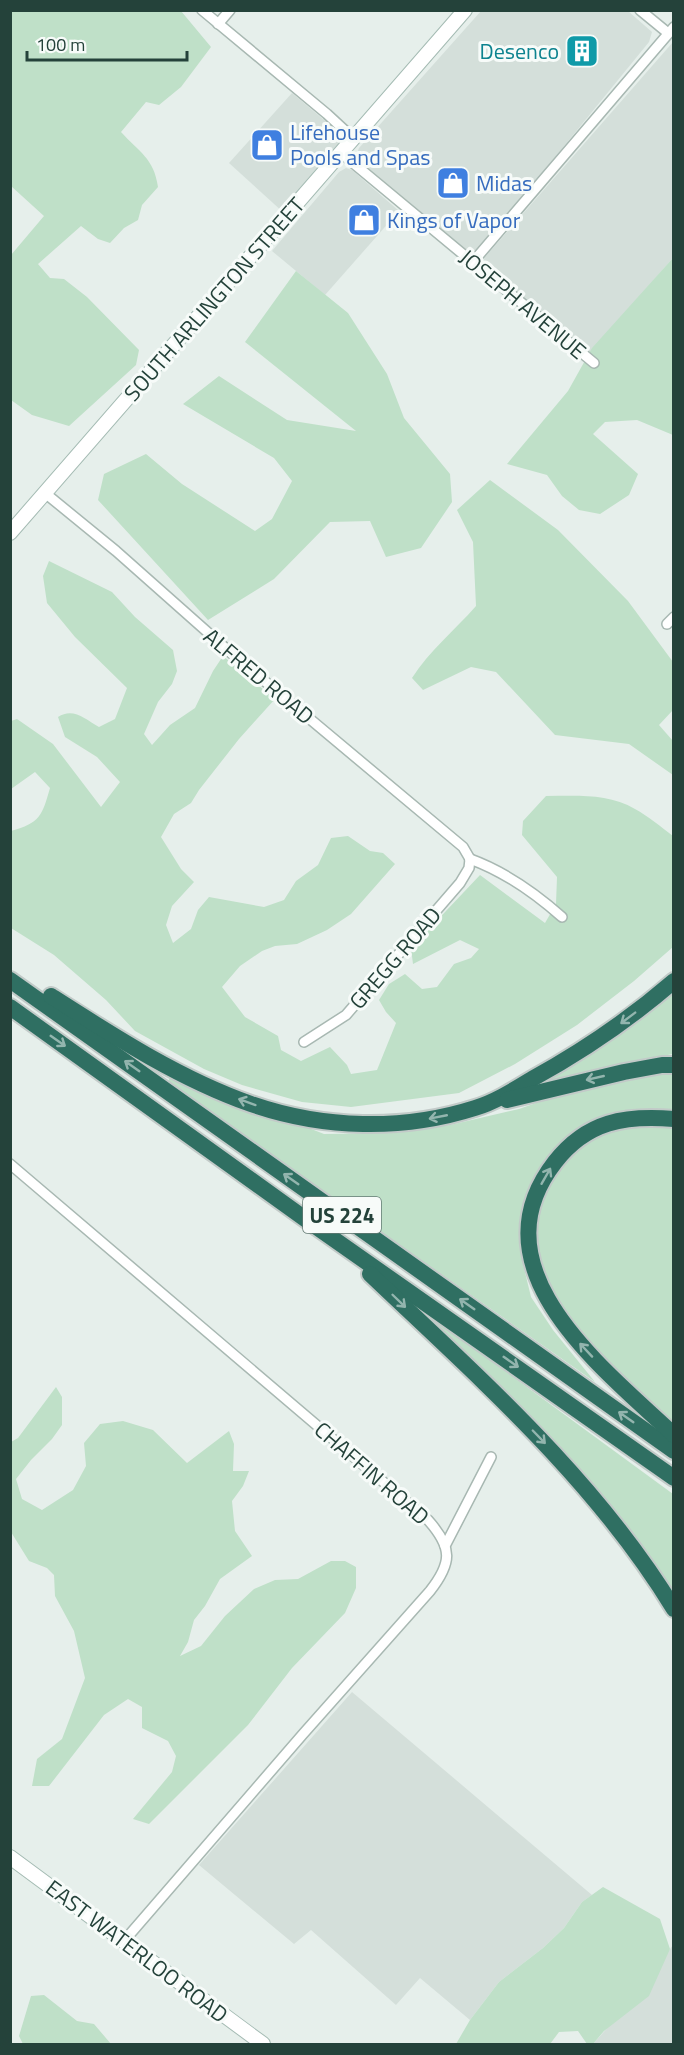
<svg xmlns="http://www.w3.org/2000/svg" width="684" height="2055" viewBox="0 0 684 2055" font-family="'Titillium Web',sans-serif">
<rect width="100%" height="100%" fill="#e6efeb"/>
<g fill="#d4dfda">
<polygon points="481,11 628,11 652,32 649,42 538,178 473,254 469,254 370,172 356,156 359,148"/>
<polygon points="673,42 673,258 590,353 517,296 481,264 485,257"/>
<polygon points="292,93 336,130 340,151 284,213 229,163"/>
<polygon points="346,168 352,170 399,211 325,295 272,251 339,172"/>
<polygon points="352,1692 592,1895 582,1902 564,1928 543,1948 499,1982 470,2020 420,1978 396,2005 311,1930 294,1944 199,1865"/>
<polygon points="673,1945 673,2044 593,2044 636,1996"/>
</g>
<g fill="#bfe0c8">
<path d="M 11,10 L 181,11 L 211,47 L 181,87 L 159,105 L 146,102 L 121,132 C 139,152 154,158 158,187 L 142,205 L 138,220 L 124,228 L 110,243 L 98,239 L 81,226 L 38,264 L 50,278 L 64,279 L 87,297 L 139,350 L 136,365 L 69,426 L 32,415 L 11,400 L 11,255 L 44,216 L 11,186 Z"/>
<polygon points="673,258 674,332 672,334 674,335 673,435 637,420 605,422 593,434 638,474 629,495 600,514 579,510 562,496 547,475 507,464 568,391 592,348"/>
<polygon points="296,271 348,313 387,374 404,418 450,474 452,502 421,548 386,557 370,521 330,522 274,579 208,620 98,500 104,474 146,454 182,484 255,531 272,519 292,481 274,458 183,404 219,376 287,420 356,431 245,342"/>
<path d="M 490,480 L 558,530 L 628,601 L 673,662 L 673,710 L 659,725 L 673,741 L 673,775 L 629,744 L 555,735 L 496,672 L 471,667 L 423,690 L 412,678 C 429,651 455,630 476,606 L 473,542 L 457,510 Z"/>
<path d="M 49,561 L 112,592 L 135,617 L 173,650 L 177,671 L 172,684 L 158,702 L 144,734 L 152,745 L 170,725 L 195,708 L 213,671 L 223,656 L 275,699 L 239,739 L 199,790 L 191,803 L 174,814 L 161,837 L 181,869 L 194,882 L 172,906 L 166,925 L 173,943 L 191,929 L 198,910 L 209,897 L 264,907 L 284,900 L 296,881 L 318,865 L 331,838 L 348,836 L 370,851 L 383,853 L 395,864 L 351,914 L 327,930 L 297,944 L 275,946 L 262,951 L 240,966 L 222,987 L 245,1017 L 278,1036 L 281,1050 L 301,1061 L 330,1047 L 347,1065 L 351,1074 L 377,1070 L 396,1023 L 386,1012 L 379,1000 L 389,984 L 405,974 L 422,989 L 437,987 L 454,964 L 471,958 L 479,949 L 460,940 L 413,964 L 411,948 L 480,875 L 545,923 L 556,904 L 557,877 L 522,835 L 523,821 L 546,796 C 576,796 608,793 635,809 C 648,816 661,827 673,836 L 673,947 L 634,981 L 577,1025 L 515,1064 L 459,1093 L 351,1107 L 302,1102 L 242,1085 L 204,1069 L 135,1031 L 106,1000 L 54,955 L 11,928 L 11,831 C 40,823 42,816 50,788 L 35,772 L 11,789 L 11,721 L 17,719 L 53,744 L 101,807 L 120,782 L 97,757 L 65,737 L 58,717 C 73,707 85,719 99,727 L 115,719 L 127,688 L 75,637 L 47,603 L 43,576 Z"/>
<polygon points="673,988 673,1054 636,1061 542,1087 541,1082"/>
<polygon points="673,1071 673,1116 584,1129 531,1197 521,1234 523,1264 531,1297 553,1330 595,1382 168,1082 171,1074 324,1134 396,1133 450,1125 519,1109 576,1089"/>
<polygon points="628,1122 673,1125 673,1424 628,1383 567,1318 545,1284 536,1256 534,1223 547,1184 579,1146 596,1136"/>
<polygon points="416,1306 673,1494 673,1599 418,1314"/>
<polygon points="56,1387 62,1397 62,1425 52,1439 31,1460 16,1479 22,1499 42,1510 73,1490 86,1466 84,1443 100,1424 123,1421 153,1430 187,1463 229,1431 234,1444 233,1471 249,1471 243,1486 232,1501 235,1531 252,1556 220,1579 205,1606 194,1620 188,1642 180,1656 201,1646 225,1616 254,1589 275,1580 298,1579 331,1561 345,1561 356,1567 356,1588 345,1613 292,1668 248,1725 149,1824 133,1819 172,1772 176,1756 168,1741 142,1728 142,1707 128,1699 104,1715 49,1786 32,1786 37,1759 62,1739 85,1678 74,1631 55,1596 54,1575 47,1568 29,1561 11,1532 11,1442 18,1438"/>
<polygon points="603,1887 660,1919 670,1949 649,1996 604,2031 593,2044 587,2044 578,2031 559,2032 550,2044 456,2044 470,2020 499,1982 543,1948 564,1928 582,1902"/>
<polygon points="44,1995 77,2021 94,2024 111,2044 23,2044 19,2036 31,1996"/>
</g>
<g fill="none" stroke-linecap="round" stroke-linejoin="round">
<g stroke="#a8b8b2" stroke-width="12">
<g id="street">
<polyline points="202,10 327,114 354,139"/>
<polyline points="640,10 668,33"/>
<polyline points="218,24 230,10"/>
<polyline points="341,153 594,363"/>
<polyline points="472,263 674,27"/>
<polyline points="45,493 116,551 231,653 463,847 470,859"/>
<polyline points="667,624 674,617"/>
<path d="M 470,859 C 503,871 536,894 562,917"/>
<polyline points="304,1042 346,1015 460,883 469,868 470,859"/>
<path d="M 10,1164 L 428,1520 C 453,1548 452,1563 430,1591 L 303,1734 L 124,1941"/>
<polyline points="445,1546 491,1457"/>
</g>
</g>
<g stroke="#a4bbb3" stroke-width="16">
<g id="secondary">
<polyline points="10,533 465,10"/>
<polyline points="10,1857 263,2044"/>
</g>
</g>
<g stroke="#c2cac8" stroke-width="20">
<g id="highway">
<polyline points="10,980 674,1451"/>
<path d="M 51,996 C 115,1037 180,1079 251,1104 C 323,1129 403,1131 475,1108 C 495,1102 514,1090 532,1079 C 583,1051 630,1019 674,981"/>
<polyline points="10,1007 308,1221 674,1478"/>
<polyline points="507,1100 624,1072 662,1065 674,1065"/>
<path d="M 674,1119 C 625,1115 587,1121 555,1162 C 472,1269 603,1368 674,1435"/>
<path d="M 370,1274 C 479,1378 594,1478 674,1609"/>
</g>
</g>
<use href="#street" stroke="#fff" stroke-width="9"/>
<use href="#secondary" stroke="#fff" stroke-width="14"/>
<use href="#highway" stroke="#2f6f62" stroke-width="16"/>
</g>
<defs><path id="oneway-shaft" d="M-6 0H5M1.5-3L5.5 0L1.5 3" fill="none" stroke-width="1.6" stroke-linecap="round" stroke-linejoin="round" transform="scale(1.5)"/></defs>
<g stroke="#93b5ae">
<use href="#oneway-shaft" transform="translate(628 1018) rotate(143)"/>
<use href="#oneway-shaft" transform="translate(58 1041) rotate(35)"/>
<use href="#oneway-shaft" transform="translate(132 1066) rotate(-145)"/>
<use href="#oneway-shaft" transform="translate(595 1078) rotate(167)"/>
<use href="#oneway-shaft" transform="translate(247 1102) rotate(-160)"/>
<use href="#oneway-shaft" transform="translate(438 1117) rotate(169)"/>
<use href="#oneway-shaft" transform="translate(546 1176) rotate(-60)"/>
<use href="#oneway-shaft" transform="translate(291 1179) rotate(-145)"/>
<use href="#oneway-shaft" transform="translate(399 1301) rotate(44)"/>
<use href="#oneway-shaft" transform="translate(467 1304) rotate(-145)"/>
<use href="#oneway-shaft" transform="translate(586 1350) rotate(-133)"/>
<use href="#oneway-shaft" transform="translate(511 1362) rotate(35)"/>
<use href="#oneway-shaft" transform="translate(626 1417) rotate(-145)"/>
<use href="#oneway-shaft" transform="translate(539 1437) rotate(46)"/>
</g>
<defs>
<g id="building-square" transform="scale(1.725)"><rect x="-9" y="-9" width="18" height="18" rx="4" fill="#0f9aa8" stroke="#f7fbf9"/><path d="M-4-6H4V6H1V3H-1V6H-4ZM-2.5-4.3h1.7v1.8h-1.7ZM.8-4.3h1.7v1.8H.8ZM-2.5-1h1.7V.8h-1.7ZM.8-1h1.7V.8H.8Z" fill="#fff"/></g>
<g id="shop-square" transform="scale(1.725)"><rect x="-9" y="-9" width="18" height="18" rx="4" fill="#3f7fe0" stroke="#f7fbf9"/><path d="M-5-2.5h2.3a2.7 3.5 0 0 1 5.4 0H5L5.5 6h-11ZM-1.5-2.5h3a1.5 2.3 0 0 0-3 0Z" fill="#fff"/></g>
</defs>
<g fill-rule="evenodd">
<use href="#building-square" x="582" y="51"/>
<use href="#shop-square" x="267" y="145"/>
<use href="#shop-square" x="453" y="183"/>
<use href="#shop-square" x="364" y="220"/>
</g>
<g text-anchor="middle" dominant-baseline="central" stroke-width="6" stroke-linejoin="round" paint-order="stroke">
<rect fill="#f7fbf9" stroke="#637a73" stroke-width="1.5" x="303" y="1197" width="78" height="36" rx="4.5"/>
<g font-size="21" font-weight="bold" fill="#24423a">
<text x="342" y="1215">US 224</text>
</g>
<g font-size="22" fill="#0d838f" stroke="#f7fbf9" text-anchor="end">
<text x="559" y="51">Desenco</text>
</g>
<g font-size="22" fill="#366cbe" stroke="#f7fbf9" text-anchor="start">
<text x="290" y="132">Lifehouse<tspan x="290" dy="25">Pools and Spas</tspan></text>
<text x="476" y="183">Midas</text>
<text x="387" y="220">Kings of Vapor</text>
</g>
<g font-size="22" fill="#24423a" stroke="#f7fbf9">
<text transform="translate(214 299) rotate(-49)">SOUTH ARLINGTON STREET</text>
<text transform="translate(523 304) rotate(40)">JOSEPH AVENUE</text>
<text transform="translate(259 676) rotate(40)">ALFRED ROAD</text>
<text transform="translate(395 958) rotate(-49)">GREGG ROAD</text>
<text transform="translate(372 1473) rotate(41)">CHAFFIN ROAD</text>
<text transform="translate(137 1951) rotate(37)">EAST WATERLOO ROAD</text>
</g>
</g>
<rect width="684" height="2055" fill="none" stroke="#24423a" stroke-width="24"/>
<path d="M27 51v9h160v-9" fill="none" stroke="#24423a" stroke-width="3"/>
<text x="36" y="51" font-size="18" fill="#24423a" stroke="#f7fbf9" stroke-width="4.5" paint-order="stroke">100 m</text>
</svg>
